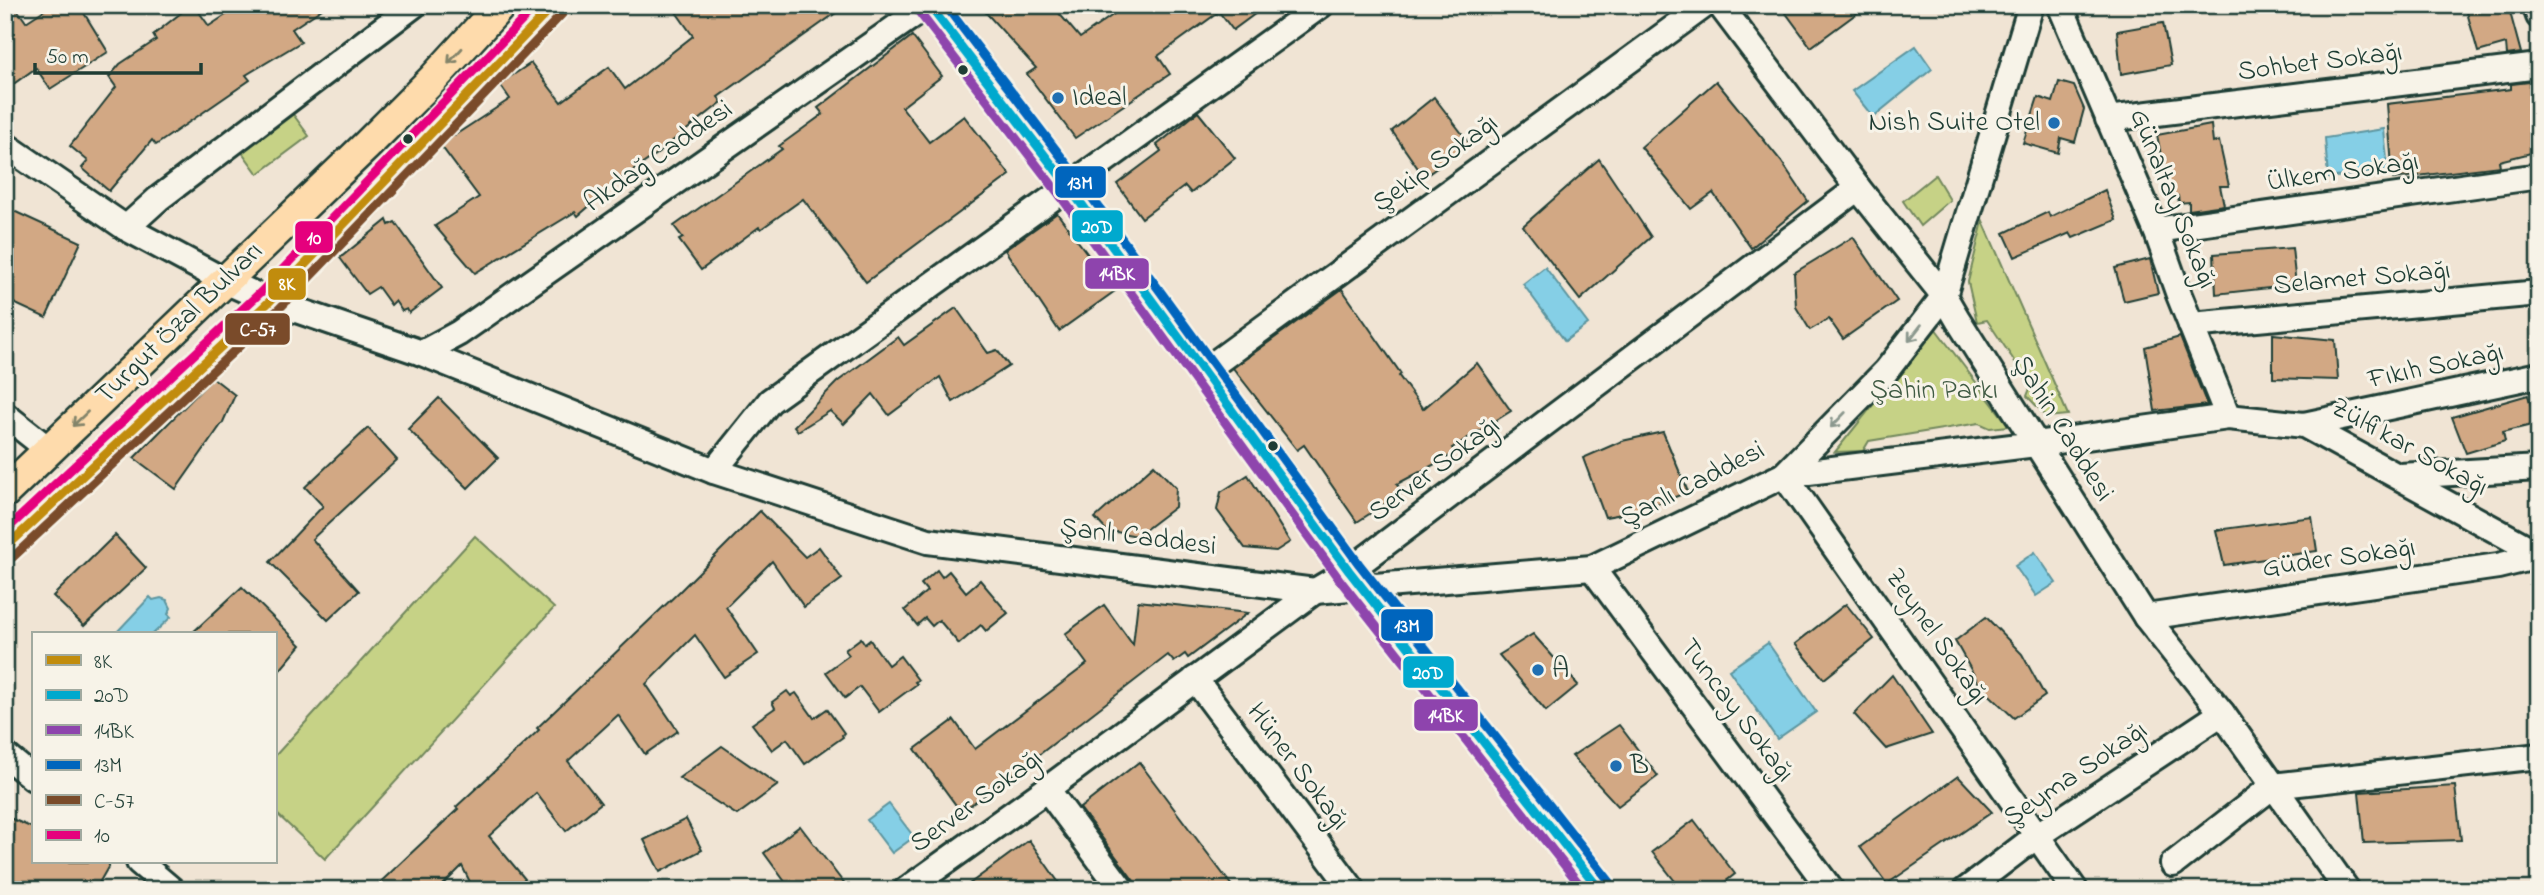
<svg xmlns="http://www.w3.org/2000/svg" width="2544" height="895" viewBox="0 0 2544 895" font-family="'Indie Flower',sans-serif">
<rect width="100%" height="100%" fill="#f0e4d4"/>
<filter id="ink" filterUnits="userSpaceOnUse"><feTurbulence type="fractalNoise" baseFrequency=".0143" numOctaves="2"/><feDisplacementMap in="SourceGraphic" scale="14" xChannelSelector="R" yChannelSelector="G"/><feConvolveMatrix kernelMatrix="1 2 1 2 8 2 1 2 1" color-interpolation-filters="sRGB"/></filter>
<g filter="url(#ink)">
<g fill="#c6d286" stroke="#72885d" stroke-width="2">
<polygon points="287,106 309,136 258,174 236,144"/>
<polygon points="1935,175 1950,200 1920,226 1903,201"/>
<polygon points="1983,221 2068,415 2047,417 2027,396 2031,386 1987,320 1977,322 1968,282"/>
<polygon points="1935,328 2009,426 1990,428 1979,423 1869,441 1863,451 1835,452"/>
<polygon points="475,536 554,608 325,859 275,812 275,756"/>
</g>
<g fill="#85cfe6" stroke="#5c959f" stroke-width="2">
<polygon points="1916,46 1932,69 1873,117 1852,91"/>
<polygon points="2384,129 2388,170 2328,178 2325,138"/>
<polygon points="1545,267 1588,324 1565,341 1523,284"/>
<polygon points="2035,552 2056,583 2036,596 2015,566"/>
<polygon points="150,597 153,600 161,598 167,600 171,608 168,614 171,617 153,634 118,634 116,633"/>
<polygon points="1768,643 1816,712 1777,739 1729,670"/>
<polygon points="889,804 914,837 892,853 867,820"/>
</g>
<g fill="#d2a884" stroke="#1f3d34" stroke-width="2">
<polygon points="5,5 14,5 26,22 52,5 79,5 108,52 50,89 36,68 5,90"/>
<polygon points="191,5 194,5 209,26 241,5 328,5 292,29 301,42 246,75 250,80 156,145 152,140 109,191 82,168 88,161 70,146 116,87 109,77 120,64 156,40 153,35"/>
<polygon points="671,5 847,5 718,97 722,102 666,146 667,147 621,179 578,216 575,212 475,273 435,226 479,197 442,147 452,137 510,99 501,86 510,77 531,63 561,102 609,67 625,89 693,36"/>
<polygon points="979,5 1052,5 1080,38 1127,5 1267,5 1233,30 1219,12 1158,56 1170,74 1075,138 1027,74 1036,68"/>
<polygon points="1780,5 1868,5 1811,47"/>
<polygon points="2465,5 2508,5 2521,53 2507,55 2506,44 2478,52"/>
<polygon points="2163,23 2171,65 2121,74 2117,31"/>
<polygon points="912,36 942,76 902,107 929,142 964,116 1010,175 866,282 803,199 761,229 759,227 701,270 679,240 683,238 674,226 782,149 779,146 823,114 818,108"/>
<polygon points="1716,81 1781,161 1808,201 1751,248 1713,193 1691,209 1641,147"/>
<polygon points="2539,81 2539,151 2499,161 2500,166 2393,179 2387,104 2511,89 2511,84"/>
<polygon points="2059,82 2074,86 2084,109 2075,142 2061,138 2058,153 2023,143 2038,97 2053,102"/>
<polygon points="1434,97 1470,144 1424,177 1392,131"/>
<polygon points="1198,112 1235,158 1191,193 1185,186 1142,218 1117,184 1161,151 1157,145"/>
<polygon points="2211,125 2213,143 2219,141 2229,186 2220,186 2224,205 2189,210 2189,202 2179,203 2178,196 2169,197 2157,135"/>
<polygon points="1599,159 1651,237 1580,300 1523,226"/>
<polygon points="2105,190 2116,220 2073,238 2070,233 2015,257 2004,233 2048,212 2050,217"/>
<polygon points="5,207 81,242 46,318 5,299"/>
<polygon points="1057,213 1115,291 1059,331 1005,250"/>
<polygon points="387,220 389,225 395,222 442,288 409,313 407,309 402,311 395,301 391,305 378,287 367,294 340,258"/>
<polygon points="1853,237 1897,301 1843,339 1829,319 1810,330 1796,307 1794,273"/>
<polygon points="2292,248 2296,285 2216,294 2214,254"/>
<polygon points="2150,259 2158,293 2124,301 2115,268"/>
<polygon points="1342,289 1401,374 1399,376 1423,409 1477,363 1511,411 1452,448 1456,453 1397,484 1402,493 1357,522 1304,445 1297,450 1233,368"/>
<polygon points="956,308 988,353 997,350 1009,366 953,402 940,377 889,415 873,394 844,424 830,411 798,431 794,426 837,382 898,337 904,345"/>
<polygon points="2273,334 2335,340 2338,380 2273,378"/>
<polygon points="2180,337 2207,405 2155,411 2145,347"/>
<polygon points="213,378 235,395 223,422 176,489 134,458"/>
<polygon points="2528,395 2536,424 2503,432 2505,441 2466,453 2452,417"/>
<polygon points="439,398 498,458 468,488 408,429"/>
<polygon points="368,428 397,460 312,539 359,591 328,620 270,562 323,506 305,487"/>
<polygon points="1663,432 1688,492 1639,511 1605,517 1583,458 1622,441"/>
<polygon points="1154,465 1176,488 1175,507 1137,536 1106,530 1095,518"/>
<polygon points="1248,475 1290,542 1276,551 1245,548 1217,510 1221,492"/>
<polygon points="760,511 805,557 819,547 842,579 804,607 772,561 726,607 758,654 724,677 695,635 646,684 678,731 645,754 618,715 568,761 601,803 566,831 536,793 489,836 525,879 512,890 474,890 462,866 438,890 372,890 458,809 456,807 539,730 537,728 679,592"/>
<polygon points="2312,517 2317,551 2224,565 2216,530"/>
<polygon points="115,535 146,568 84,626 53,596"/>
<polygon points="937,570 942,577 949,571 966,592 980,580 1008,613 986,631 981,625 959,644 939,620 932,626 925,618 917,625 905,610 927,591 921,584"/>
<polygon points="242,587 301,645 275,676 275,634 191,634"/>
<polygon points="1138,601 1248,613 1188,658 1185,654 1174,662 1168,655 1027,764 961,812 915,749 954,720 975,749 1087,664 1065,634 1104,605 1133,645"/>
<polygon points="1846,604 1874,639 1824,679 1795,644"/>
<polygon points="1986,617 2022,654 2045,696 2014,718 1980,686 1955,641"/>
<polygon points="1533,634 1578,685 1546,711 1499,655"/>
<polygon points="861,638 865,644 870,640 888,665 900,656 918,680 915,682 917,684 879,712 860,687 845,698 826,672 849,655 845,650"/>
<polygon points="1892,675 1932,734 1886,749 1854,714"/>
<polygon points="787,691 791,696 796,693 814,718 827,709 844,733 842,735 843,737 805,764 787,739 772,750 752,724 775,708 772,702"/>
<polygon points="1619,725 1658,776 1618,806 1572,756"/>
<polygon points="722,746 778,785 737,815 679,778"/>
<polygon points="1139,762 1235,890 1137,890 1134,881 1080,808"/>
<polygon points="1958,776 1992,812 1887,884 1860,847"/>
<polygon points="2455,786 2461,840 2364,843 2359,792"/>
<polygon points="5,816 33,828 33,862 111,862 95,890 5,890"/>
<polygon points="686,819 702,850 660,872 644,840"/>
<polygon points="1694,820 1735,874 1715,890 1682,890 1652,852"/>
<polygon points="800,826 849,890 791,890 764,853"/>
<polygon points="1029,840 1064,890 961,890"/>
</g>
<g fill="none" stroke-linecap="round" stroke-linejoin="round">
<g stroke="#1f3d34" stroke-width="30">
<g id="minor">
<polyline points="929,5 1069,187 1349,571 1600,890"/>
<polyline points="1720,5 1858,188 1944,296 1958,320 2146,617 2222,713 2347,890"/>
<polyline points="2060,5 2156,230 2179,295 2228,417"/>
<polyline points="2535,5 2539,16"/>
<polyline points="2108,119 2539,66"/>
<polyline points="5,145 126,228 225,281 270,301 422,353 714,471 928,541 1315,591 1592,568 1784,475 1886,371 1944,296 2031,5"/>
<polyline points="126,228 158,199 414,5"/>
<polyline points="2156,230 2539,176"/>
<polyline points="2191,325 2539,293"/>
<polyline points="422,353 459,333 928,5"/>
<polyline points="1203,372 1705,5"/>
<polyline points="5,415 48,449"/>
<polyline points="2304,425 2539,375"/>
<polyline points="714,471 770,401 1321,5"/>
<polyline points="1784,475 2036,444 2228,417 2304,425 2539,554"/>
<polyline points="1784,475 2075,890"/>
<polyline points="2400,476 2539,468"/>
<polyline points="1592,568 1831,890"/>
<polyline points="2146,617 2498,566 2539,556"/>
<polyline points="1195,679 1353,890"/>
<polyline points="5,755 33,778"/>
<polyline points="1047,789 1122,890"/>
<polyline points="139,862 172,890"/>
<polyline points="2173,864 2273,786 2539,756"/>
<polyline points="906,890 1047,789 1315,591 1349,571 1858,188"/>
<polyline points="1966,890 2038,835 2222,713"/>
</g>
</g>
<g stroke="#1f3d34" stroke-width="35">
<g id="major">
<polyline points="5,492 367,145 434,78 501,5"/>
<polyline points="5,548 270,301 554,5"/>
</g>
</g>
<use href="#minor" stroke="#f7f3e8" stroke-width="24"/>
<use href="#major" stroke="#fedbac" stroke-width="30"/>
<g stroke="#f7f3e8" stroke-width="14">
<polyline id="bus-1" points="5,548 270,301 554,5"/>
</g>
<g stroke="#f7f3e8" stroke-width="14">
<polyline id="bus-2" points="929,5 1069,187 1349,571 1600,890"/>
</g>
<g stroke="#f7f3e8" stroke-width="14">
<polyline id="bus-3" points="919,12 1059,194 1339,579 1584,890"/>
</g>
<g stroke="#f7f3e8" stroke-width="14">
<polyline id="bus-4" points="945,5 1079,180 1359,564 1610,882"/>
</g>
<g stroke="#f7f3e8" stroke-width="14">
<polyline id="bus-5" points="13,557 279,309 563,13"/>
</g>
<g stroke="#f7f3e8" stroke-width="14">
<polyline id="bus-6" points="5,531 261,292 537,5"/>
</g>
<use href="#bus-1" stroke="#c18c0d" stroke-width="9"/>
<use href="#bus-2" stroke="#00a9ce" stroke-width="9"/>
<use href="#bus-3" stroke="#8e44ad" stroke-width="9"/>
<use href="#bus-4" stroke="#0065bd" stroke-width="9"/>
<use href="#bus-5" stroke="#7a4b2a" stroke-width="9"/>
<use href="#bus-6" stroke="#e5007d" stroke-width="9"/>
</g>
<defs><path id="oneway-shaft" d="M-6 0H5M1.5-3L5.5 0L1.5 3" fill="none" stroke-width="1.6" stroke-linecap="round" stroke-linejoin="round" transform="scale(1.75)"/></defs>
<g stroke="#83846a">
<use href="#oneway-shaft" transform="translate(455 56) rotate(132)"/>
<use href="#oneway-shaft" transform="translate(80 419) rotate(136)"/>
</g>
<g stroke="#8b988e">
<use href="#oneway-shaft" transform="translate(1915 333) rotate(128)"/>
<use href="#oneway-shaft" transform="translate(1838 420) rotate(134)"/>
</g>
</g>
<g fill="#1f3d34" stroke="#f7f3e8" stroke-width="2.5">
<circle cx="963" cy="70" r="6"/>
<circle cx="408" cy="139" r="6"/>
<circle cx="1273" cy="446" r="6"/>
</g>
<g fill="#1f6fb2" stroke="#f7f3e8" stroke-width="2.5">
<circle cx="1058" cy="98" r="7"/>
<circle cx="2054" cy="123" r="7"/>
<circle cx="1538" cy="670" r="7"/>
<circle cx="1616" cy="766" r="7"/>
</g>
<g text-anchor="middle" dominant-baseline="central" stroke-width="6" stroke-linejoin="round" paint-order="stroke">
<g font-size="28" fill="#1f3d34" stroke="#f7f3e8">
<text transform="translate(2320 63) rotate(-7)">Sohbet Sokağı</text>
<text transform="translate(659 157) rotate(-35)">Akdağ Caddesi</text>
<text transform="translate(1436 164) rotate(-36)">Şekip Sokağı</text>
<text transform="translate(2343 173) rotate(-8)">Ülkem Sokağı</text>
<text transform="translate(2172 199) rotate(68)">Günaltay Sokağı</text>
<text transform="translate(2362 279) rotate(-5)">Selamet Sokağı</text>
<text transform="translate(180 324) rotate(-44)">Turgut Özal Bulvarı</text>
<text transform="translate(2436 367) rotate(-12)">Fıkıh Sokağı</text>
<text transform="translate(2062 429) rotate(58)">Şahin Caddesi</text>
<text transform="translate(2409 448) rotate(29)">Zülfikar Sokağı</text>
<text transform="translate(1435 470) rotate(-37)">Server Sokağı</text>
<text transform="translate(1693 485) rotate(-27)">Şanlı Caddesi</text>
<text transform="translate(1138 538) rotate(7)">Şanlı Caddesi</text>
<text transform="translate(2339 559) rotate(-8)">Güder Sokağı</text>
<text transform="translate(1936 637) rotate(55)">Zeynel Sokağı</text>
<text transform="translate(1736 711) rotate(53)">Tuncay Sokağı</text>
<text transform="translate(1297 767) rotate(53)">Hüner Sokağı</text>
<text transform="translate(2076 775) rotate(-34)">Şeyma Sokağı</text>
<text transform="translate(977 802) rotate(-36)">Server Sokağı</text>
</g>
<g font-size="28" fill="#1f3d34" stroke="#f7f3e8" text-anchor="start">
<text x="1072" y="98">Ideal</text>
<text x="2040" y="123" text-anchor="end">Nish Suite Otel</text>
<text x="1552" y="670">A</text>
<text x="1630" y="766">B</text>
</g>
<g font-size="28" fill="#405b44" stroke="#f7f3e8">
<text x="1934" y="391">Şahin Parkı</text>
</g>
</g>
<g stroke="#f7f3e8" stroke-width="2.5">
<rect x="1054" y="165" width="53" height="34" rx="7" fill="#0065bd"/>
<rect x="1071" y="209" width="53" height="34" rx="7" fill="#00a9ce"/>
<rect x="294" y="220" width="40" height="34" rx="7" fill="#e5007d"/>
<rect x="1084" y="257" width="66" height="33" rx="7" fill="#8e44ad"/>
<rect x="267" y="267" width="40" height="34" rx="7" fill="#c18c0d"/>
<rect x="224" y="312" width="67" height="34" rx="7" fill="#7a4b2a"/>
<rect x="1380" y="608" width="54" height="34" rx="7" fill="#0065bd"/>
<rect x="1402" y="655" width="53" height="34" rx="7" fill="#00a9ce"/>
<rect x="1413" y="698" width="66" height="34" rx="7" fill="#8e44ad"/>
</g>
<g font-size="19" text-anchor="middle" font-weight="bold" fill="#fff">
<text x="1080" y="189">13M</text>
<text x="1097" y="233">20D</text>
<text x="314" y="244">10</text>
<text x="1117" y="280">14BK</text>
<text x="287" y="290">8K</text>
<text x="258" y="336">C-57</text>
<text x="1407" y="632">13M</text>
<text x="1428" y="679">20D</text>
<text x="1446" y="722">14BK</text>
</g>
<rect width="2544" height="895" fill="none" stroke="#f7f3e8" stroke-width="28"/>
<rect x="14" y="14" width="2516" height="867" fill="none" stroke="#1f3d34" stroke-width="2.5" filter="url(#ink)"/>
<rect x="32" y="632" width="245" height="231" fill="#f7f3e8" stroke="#a1aaa0" stroke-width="2"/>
<rect x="46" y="655" width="35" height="10" fill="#c18c0d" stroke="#a1aaa0" stroke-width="2"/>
<text x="94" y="668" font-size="21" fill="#1f3d34">8K</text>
<rect x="46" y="690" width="35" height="10" fill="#00a9ce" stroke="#a1aaa0" stroke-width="2"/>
<text x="94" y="702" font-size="21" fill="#1f3d34">20D</text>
<rect x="46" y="725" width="35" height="10" fill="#8e44ad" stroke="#a1aaa0" stroke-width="2"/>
<text x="94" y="738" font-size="21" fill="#1f3d34">14BK</text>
<rect x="46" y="760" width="35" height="10" fill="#0065bd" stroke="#a1aaa0" stroke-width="2"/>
<text x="94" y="772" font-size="21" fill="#1f3d34">13M</text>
<rect x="46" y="795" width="35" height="10" fill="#7a4b2a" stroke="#a1aaa0" stroke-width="2"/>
<text x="94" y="808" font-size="21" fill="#1f3d34">C-57</text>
<rect x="46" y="830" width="35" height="10" fill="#e5007d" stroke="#a1aaa0" stroke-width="2"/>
<text x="94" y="842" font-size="21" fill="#1f3d34">10</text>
<path d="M35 63v10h166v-10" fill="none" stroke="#1f3d34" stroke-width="3.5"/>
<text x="46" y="63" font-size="21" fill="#1f3d34" stroke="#f7f3e8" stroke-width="5" paint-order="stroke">50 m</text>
</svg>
